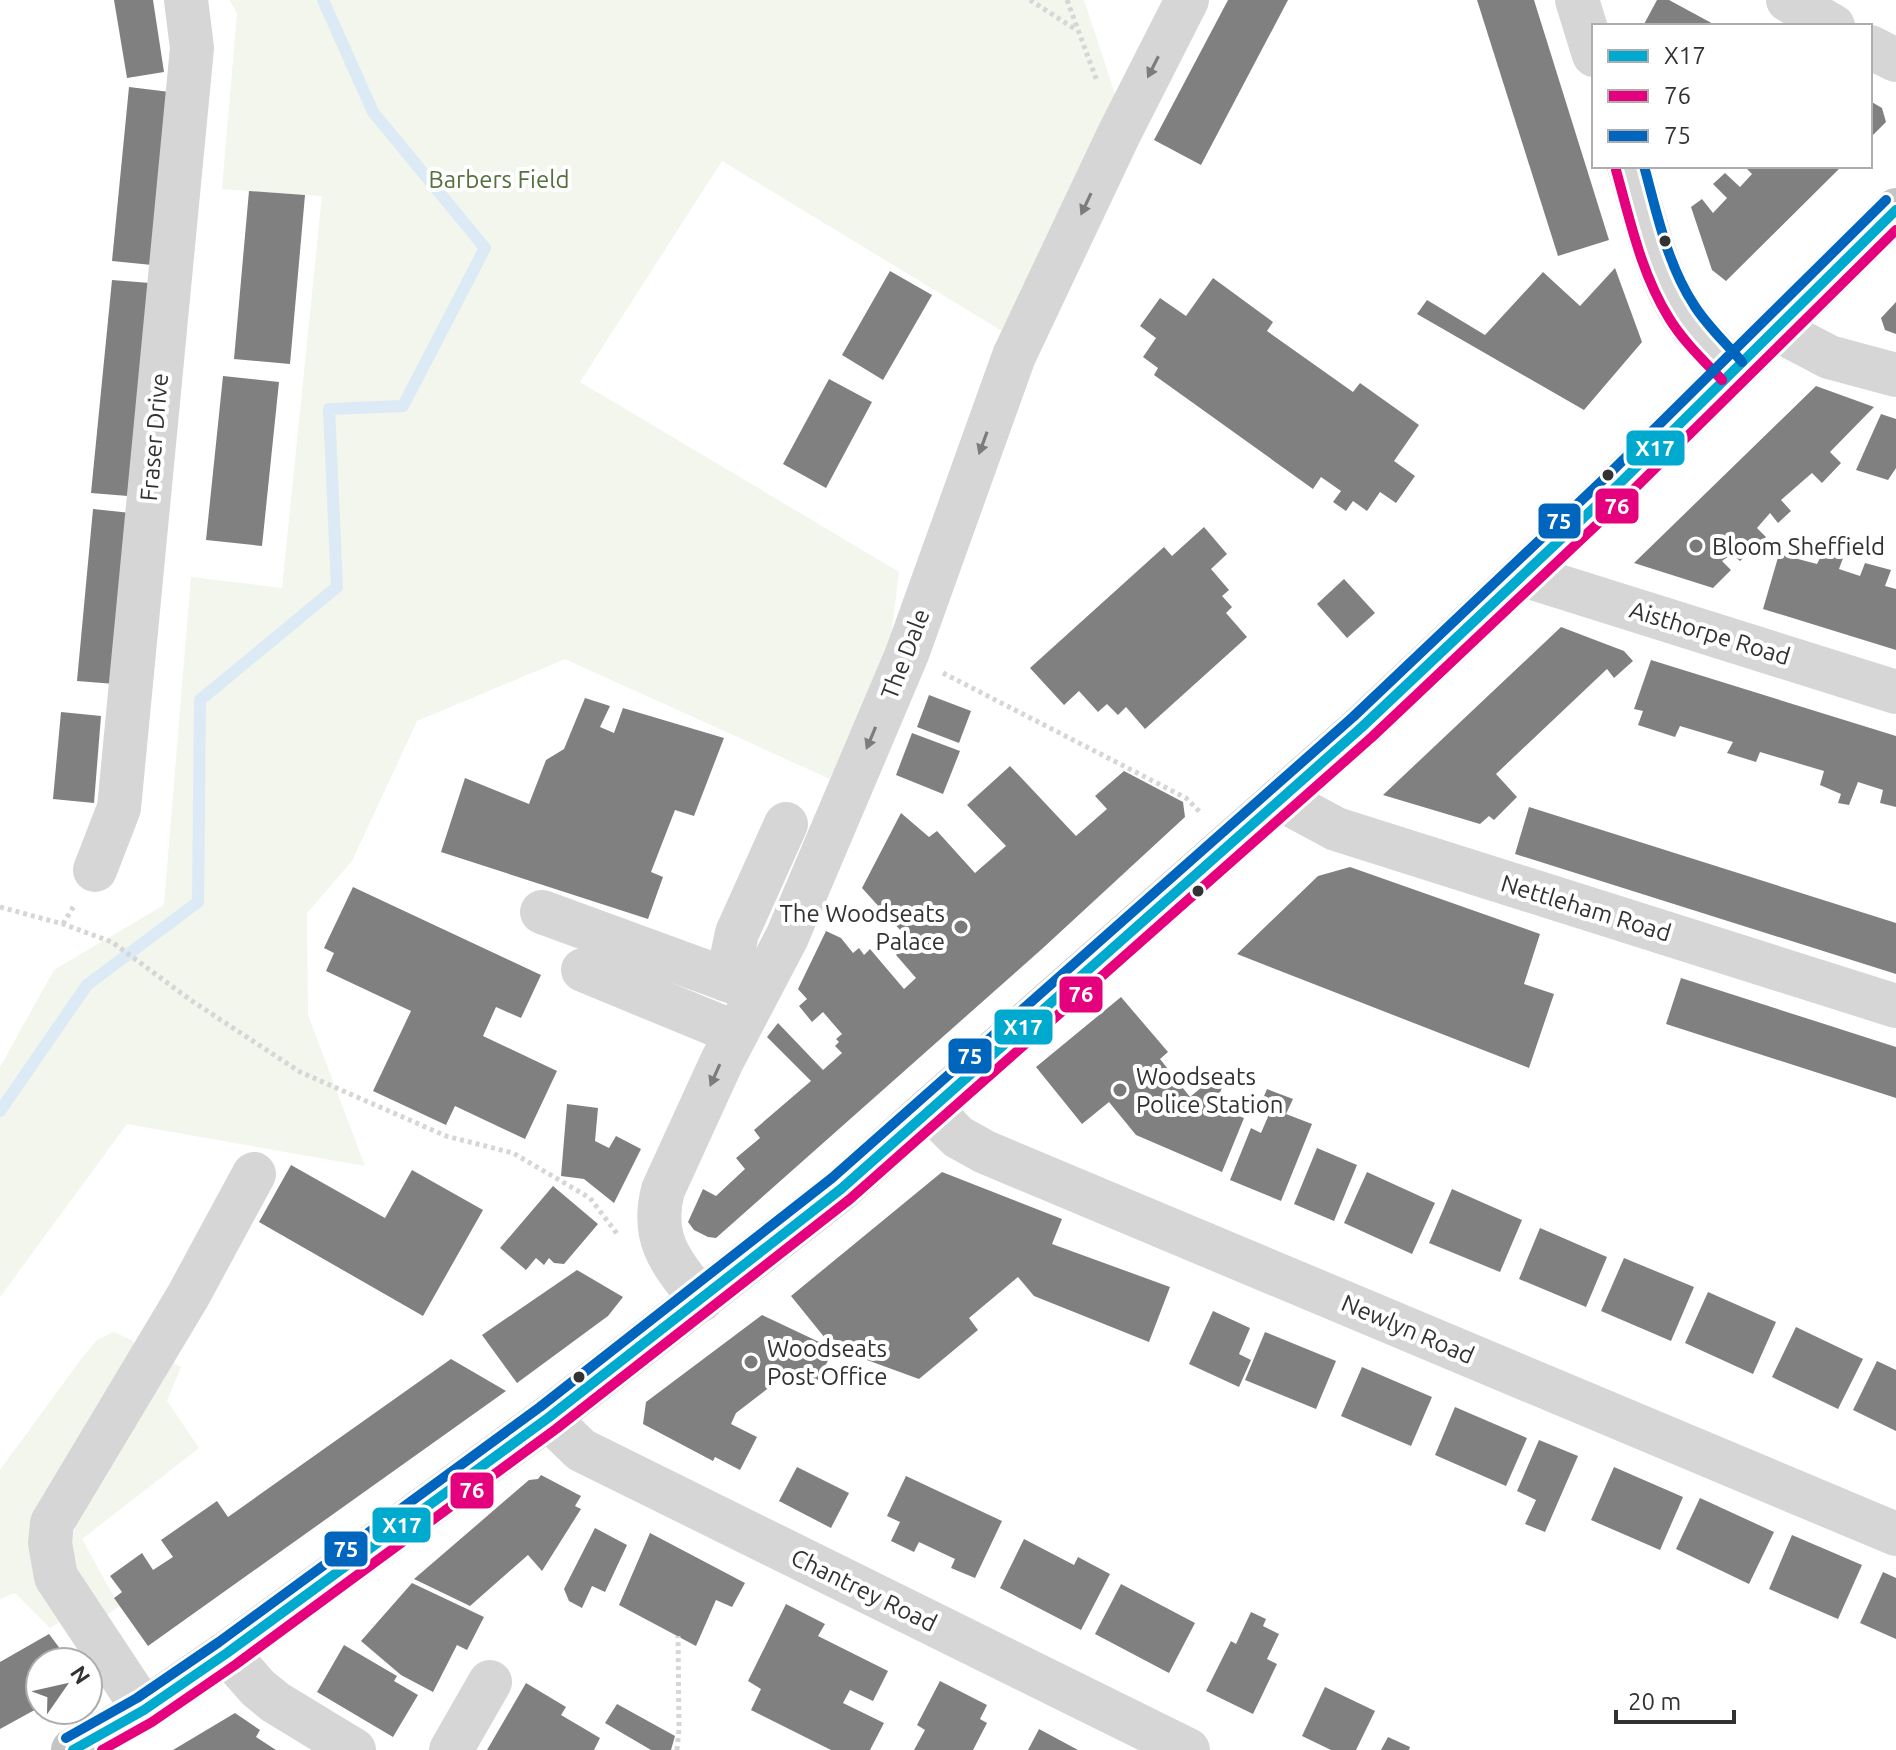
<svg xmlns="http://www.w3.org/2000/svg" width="1896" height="1750" viewBox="0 0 1896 1750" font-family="Ubuntu,sans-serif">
<rect width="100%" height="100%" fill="#fff"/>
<g fill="#f2f6ed">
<polygon points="230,0 1084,0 1117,100 1007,334 722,161 580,382 899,572 888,660 830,779 565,659 417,721 352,861 307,913 308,1015 365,1166 127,1124 0,1297 0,1067 54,970 164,905 191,577 282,588 322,196 222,189 237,14"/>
<polygon points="114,1332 133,1341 135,1353 45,1514 61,1621 50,1628 15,1593 0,1599 0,1470 82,1358 97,1340"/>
<polygon points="155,1353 181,1367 167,1401 199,1448 82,1539 119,1606 103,1618 79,1583 69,1552 81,1506"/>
</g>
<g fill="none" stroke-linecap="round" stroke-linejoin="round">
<polyline stroke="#dbeaf4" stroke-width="12" points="0,1111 87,985 198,902 200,700 337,587 329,409 403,406 485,248 373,112 323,0"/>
</g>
<g fill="#808080">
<polygon points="114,0 153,0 164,72 127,78"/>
<polygon points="1228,0 1288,0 1201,165 1154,140"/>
<polygon points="1477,0 1534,0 1609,240 1558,256"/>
<polygon points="1657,0 1669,0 1717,26 1643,26"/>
<polygon points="129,87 170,92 152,265 112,261"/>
<polygon points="1870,101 1882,108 1886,122 1870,138"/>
<polygon points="1744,166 1842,166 1726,281 1712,270 1691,207 1702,199 1713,213 1727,198 1713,184 1725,173 1740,187 1752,174"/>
<polygon points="249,191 305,195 290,364 234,359"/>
<polygon points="1615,268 1642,342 1584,410 1417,314 1427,300 1485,335 1543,272 1580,306"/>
<polygon points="890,271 932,295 883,380 842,355"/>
<polygon points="1213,278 1273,322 1267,331 1353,392 1360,383 1419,425 1394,461 1415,476 1396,503 1380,492 1367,511 1353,501 1346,511 1333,502 1341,491 1321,477 1313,489 1154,375 1158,368 1143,357 1156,338 1140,326 1160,298 1186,316"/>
<polygon points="112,280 150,283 128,496 91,493"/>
<polygon points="1896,302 1896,334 1885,330 1881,318"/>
<polygon points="223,376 279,382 262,546 206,540"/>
<polygon points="829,379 872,402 826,488 783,464"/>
<polygon points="1816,386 1874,407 1830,452 1841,463 1822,483 1812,473 1781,500 1791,511 1778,523 1770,513 1757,528 1766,537 1740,561 1732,554 1722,561 1731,570 1713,588 1634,563"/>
<polygon points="1881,414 1896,419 1896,468 1888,480 1856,470"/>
<polygon points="93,509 131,513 115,684 77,681"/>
<polygon points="1204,527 1227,554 1211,569 1229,590 1222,596 1232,607 1226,613 1247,637 1145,729 1126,707 1118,715 1107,704 1098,712 1079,691 1064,705 1030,668 1164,547 1172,556"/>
<polygon points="1823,552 1843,558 1839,569 1860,576 1865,563 1891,570 1885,586 1896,589 1896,650 1763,609 1779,554 1817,564"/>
<polygon points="1344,579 1375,613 1347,638 1317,604"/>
<polygon points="1561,627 1624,651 1633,661 1614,678 1607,669 1496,774 1517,797 1494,820 1489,816 1480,824 1383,795"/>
<polygon points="1651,660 1896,736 1896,807 1880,803 1883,790 1858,782 1849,805 1838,803 1841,794 1820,785 1824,771 1760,752 1756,762 1727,753 1733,742 1680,726 1675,737 1638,725 1643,711 1634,709"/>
<polygon points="929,695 971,711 959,743 917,727"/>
<polygon points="585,698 610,706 600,727 614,733 623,708 724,738 694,816 675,810 651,872 663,877 648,919 441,852 465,778 529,804 546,760 564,749"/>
<polygon points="61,712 101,716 94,803 53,799"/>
<polygon points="912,733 960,751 943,794 896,775"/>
<polygon points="1010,766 1076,836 1107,809 1095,796 1124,771 1183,802 1185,817 1043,948 716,1238 708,1237 694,1230 688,1222 703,1189 716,1196 745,1169 736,1158 760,1138 754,1130 811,1081 767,1037 778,1023 823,1070 842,1053 835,1046 839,1042 836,1039 842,1034 823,1012 812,1022 799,1006 807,999 798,989 826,931 841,938 853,953 859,948 864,955 870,949 904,989 916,978 896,955 911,942 862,888 901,813 929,837 937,831 975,873 1006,846 967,805"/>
<polygon points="1529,807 1896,923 1896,974 1515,854"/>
<polygon points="1350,867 1540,934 1524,984 1554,994 1529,1068 1237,954 1318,876"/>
<polygon points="353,887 541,975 521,1018 496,1007 483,1036 557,1071 525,1139 455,1106 446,1125 373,1091 411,1011 326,971 334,953 324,948"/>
<polygon points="1681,978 1896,1047 1896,1098 1666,1024"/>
<polygon points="1121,997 1168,1052 1160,1059 1190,1097 1215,1076 1224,1083 1214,1107 1244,1118 1222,1172 1136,1135 1109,1102 1082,1124 1036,1067"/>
<polygon points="1267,1089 1293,1099 1286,1114 1312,1124 1281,1201 1230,1180 1251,1128 1261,1133 1270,1112 1259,1108"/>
<polygon points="567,1104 598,1108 595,1141 609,1148 616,1136 641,1149 614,1203 584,1179 561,1176"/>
<polygon points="1317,1148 1357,1165 1334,1221 1294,1204"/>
<polygon points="291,1165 385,1218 412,1170 483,1210 423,1316 259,1222"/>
<polygon points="942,1172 1062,1219 1052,1244 1170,1287 1149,1342 1034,1296 1018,1277 969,1318 978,1330 919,1379 845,1352 834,1339 829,1343 791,1296"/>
<polygon points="1367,1172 1435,1203 1412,1254 1344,1223"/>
<polygon points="553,1186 598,1224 564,1264 554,1263 549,1258 544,1265 536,1258 526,1270 500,1248"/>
<polygon points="1452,1189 1522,1220 1500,1272 1429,1243"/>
<polygon points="1540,1228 1607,1257 1586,1307 1519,1279"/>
<polygon points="1624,1258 1694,1287 1671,1341 1601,1311"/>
<polygon points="577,1270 623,1297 608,1316 517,1383 482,1335"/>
<polygon points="1708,1292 1776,1322 1753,1374 1685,1343"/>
<polygon points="1213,1311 1250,1328 1239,1354 1251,1360 1239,1387 1189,1364"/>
<polygon points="762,1315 834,1349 818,1380 793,1369 736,1413 731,1424 757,1437 740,1470 715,1457 713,1461 643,1424 646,1402"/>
<polygon points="1796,1327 1863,1359 1838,1409 1772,1377"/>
<polygon points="1265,1332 1336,1361 1316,1409 1245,1380"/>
<polygon points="451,1359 506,1391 148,1646 114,1598 122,1592 110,1576 142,1553 153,1570 173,1557 161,1540 217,1501 228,1517"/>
<polygon points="1877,1361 1896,1370 1896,1431 1853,1410"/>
<polygon points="1362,1367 1432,1397 1411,1446 1341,1416"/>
<polygon points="1455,1407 1527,1438 1506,1486 1435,1455"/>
<polygon points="1539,1440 1578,1456 1545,1532 1525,1524 1536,1500 1517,1491"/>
<polygon points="797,1467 849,1493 831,1528 779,1501"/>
<polygon points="1614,1467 1683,1497 1660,1550 1591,1520"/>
<polygon points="541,1475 581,1496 575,1506 581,1509 542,1571 528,1555 470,1606 414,1579 529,1480 538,1479"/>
<polygon points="906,1476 1002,1521 975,1578 951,1568 955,1559 919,1542 914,1552 891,1541 900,1522 887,1516"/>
<polygon points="1700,1498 1774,1532 1749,1584 1676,1549"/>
<polygon points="595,1528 627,1545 605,1592 592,1586 582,1608 569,1601 564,1589"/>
<polygon points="650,1533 745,1583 732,1607 716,1600 696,1646 619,1605"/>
<polygon points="1792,1535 1862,1565 1838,1619 1769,1589"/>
<polygon points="1024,1539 1074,1565 1078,1557 1110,1574 1081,1630 1000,1588"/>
<polygon points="1883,1572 1896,1578 1896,1639 1860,1623"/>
<polygon points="412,1583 484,1617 467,1650 457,1645 433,1692 401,1675 361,1641"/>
<polygon points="1121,1584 1195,1623 1169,1673 1095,1634"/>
<polygon points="786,1604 825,1624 818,1636 888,1671 873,1701 850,1690 843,1703 884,1723 870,1750 831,1750 751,1710 761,1689 748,1681"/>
<polygon points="1251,1612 1266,1619 1263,1626 1279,1634 1267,1659 1277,1664 1253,1714 1206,1691 1231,1641 1236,1644"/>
<polygon points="49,1634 70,1662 40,1662 40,1707 0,1729 0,1662"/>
<polygon points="344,1645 397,1676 394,1681 418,1695 393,1737 317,1692"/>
<polygon points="940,1681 987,1705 980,1719 987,1723 973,1750 914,1750 925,1730 917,1725"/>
<polygon points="526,1683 566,1707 561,1715 600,1738 594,1750 487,1750"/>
<polygon points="1325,1687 1375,1711 1356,1750 1331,1750 1302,1736"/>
<polygon points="617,1704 675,1736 671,1750 651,1750 605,1723"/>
<polygon points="235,1713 260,1730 256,1737 276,1750 173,1750"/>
<polygon points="1039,1729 1078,1750 1028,1750"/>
<polygon points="1388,1737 1410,1747 1409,1750 1381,1750"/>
</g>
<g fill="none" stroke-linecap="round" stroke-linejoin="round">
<g stroke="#d6d6d6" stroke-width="5" stroke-dasharray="4 4" stroke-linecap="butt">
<polyline points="1030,0 1075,29"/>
<polyline points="1067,0 1097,81"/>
<polyline points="943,673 1186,798 1201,813"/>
<polyline points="0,907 63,924 112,942 192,1001 300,1072 446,1136 513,1153 590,1198 618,1235"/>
<polyline points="63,924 75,904"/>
<polyline points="677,1750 679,1729 678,1636"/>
</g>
<g stroke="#d6d6d6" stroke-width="44">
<polyline points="1577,0 1594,55"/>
<polyline points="1788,0 1833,26"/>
<polyline points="1870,47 1896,60"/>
<path d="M 1629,166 C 1642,208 1654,266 1676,303 C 1690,329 1713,349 1732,371"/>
<polyline points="1776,329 1829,357 1896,375"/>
<polyline points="1523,575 1896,692"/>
<polyline points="1280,799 1336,829 1896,1006"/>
<polyline points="95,870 119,808 192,48 186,0"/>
<polyline points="542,912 758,991"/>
<polyline points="583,970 736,1033"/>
<polyline points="727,980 737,933 786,824"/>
<polyline points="930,1109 958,1137 985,1152 1896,1534"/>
<path d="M 701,1300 C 672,1263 650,1240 663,1190 L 722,1061 L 787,937 L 907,654 L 1014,356 L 1119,134 L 1187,0"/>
<polyline points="548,1418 581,1450 1188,1750"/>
<polyline points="227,1653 258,1688 275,1702 354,1750"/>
<polyline points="144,1710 56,1577 50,1543 52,1523 188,1296 254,1174"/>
<polyline points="451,1750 490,1682"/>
</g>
<polyline stroke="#c4c4c4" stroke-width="44" points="73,1750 144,1710 227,1653 548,1418 841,1189 930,1109 1362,727 1616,487 1896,210"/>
<g stroke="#fff" stroke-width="16">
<polyline id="bus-1" points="73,1750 144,1710 227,1653 548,1418 841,1189 1362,727 1616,487 1896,210"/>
</g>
<g stroke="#fff" stroke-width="16">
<g id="bus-2">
<path d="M 1616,170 C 1630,220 1641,273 1669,318 C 1683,341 1703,360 1722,380"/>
<polyline points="102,1750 152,1722 235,1665 556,1429 850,1199 1372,737 1626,497 1896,230"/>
</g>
</g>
<g stroke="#fff" stroke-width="16">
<g id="bus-3">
<path d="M 1644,166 C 1657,213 1667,264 1694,305 C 1707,326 1726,343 1742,362"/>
<polyline points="66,1738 137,1698 219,1642 540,1407 832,1178 1353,717 1606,477 1886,200"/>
</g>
</g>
<use href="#bus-1" stroke="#00a9ce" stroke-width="10"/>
<use href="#bus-2" stroke="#e5007d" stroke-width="10"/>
<use href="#bus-3" stroke="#0065bd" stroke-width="10"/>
</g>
<defs><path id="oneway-solid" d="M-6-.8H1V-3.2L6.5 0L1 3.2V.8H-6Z" transform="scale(2)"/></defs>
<g fill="#7c7c7c">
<use href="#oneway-solid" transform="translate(1153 67) rotate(117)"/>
<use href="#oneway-solid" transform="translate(1086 204) rotate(115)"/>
<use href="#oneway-solid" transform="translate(983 443) rotate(110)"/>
<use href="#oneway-solid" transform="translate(871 738) rotate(113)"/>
<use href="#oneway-solid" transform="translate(715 1075) rotate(114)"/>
</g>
<g fill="#323232" stroke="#fff" stroke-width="3">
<circle cx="1665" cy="241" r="7"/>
<circle cx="1608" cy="475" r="7"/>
<circle cx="1198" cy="891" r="7"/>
<circle cx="579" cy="1377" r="7"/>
</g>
<g fill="#7a7a7a" stroke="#fff" stroke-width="3">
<circle cx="1696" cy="546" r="8"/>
<circle cx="961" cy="927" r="8"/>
<circle cx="1120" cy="1090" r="8"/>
<circle cx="751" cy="1362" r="8"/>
</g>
<g text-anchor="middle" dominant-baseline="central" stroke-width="8" stroke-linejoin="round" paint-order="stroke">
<g font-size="24" fill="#54703c" stroke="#fff">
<text x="499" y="179">Barbers Field</text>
</g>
<g font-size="24" fill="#323232" stroke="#fff">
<text transform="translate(154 437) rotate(-85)">Fraser Drive</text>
<text transform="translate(1710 633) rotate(17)">Aisthorpe Road</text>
<text transform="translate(905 654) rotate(-69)">The Dale</text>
<text transform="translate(1586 908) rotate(17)">Nettleham Road</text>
<text transform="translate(1408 1329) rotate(23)">Newlyn Road</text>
<text transform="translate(864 1590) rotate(26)">Chantrey Road</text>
</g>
<g font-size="24" fill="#323232" stroke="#fff" text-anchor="start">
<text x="1712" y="546">Bloom Sheffield</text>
<text x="945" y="913" text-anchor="end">The Woodseats<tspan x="945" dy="28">Palace</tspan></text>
<text x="1136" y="1076">Woodseats<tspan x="1136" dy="28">Police Station</tspan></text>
<text x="767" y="1348">Woodseats<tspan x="767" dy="28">Post Office</tspan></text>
</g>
</g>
<g stroke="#fff" stroke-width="3">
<rect x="1625" y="429" width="61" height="38" rx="8" fill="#00a9ce"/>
<rect x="1594" y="487" width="46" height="38" rx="8" fill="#e5007d"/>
<rect x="1537" y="502" width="45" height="38" rx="8" fill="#0065bd"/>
<rect x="1058" y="975" width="46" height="39" rx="8" fill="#e5007d"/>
<rect x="993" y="1008" width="61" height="38" rx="8" fill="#00a9ce"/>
<rect x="947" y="1037" width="46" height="38" rx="8" fill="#0065bd"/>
<rect x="449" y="1471" width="46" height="39" rx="8" fill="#e5007d"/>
<rect x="371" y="1506" width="61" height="38" rx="8" fill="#00a9ce"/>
<rect x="323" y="1530" width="46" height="38" rx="8" fill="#0065bd"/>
</g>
<g font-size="22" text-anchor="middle" font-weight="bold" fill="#fff">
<text x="1655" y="456">X17</text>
<text x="1617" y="514">76</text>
<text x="1559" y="529">75</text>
<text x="1081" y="1002">76</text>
<text x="1023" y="1035">X17</text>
<text x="970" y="1064">75</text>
<text x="472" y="1498">76</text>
<text x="402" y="1533">X17</text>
<text x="346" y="1557">75</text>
</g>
<rect x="1592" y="24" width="280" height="144" fill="#ffffff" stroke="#adadad" stroke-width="2"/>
<rect x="1608" y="50" width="40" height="12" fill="#00a9ce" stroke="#adadad" stroke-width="2"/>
<text x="1664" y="64" font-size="24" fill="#323232">X17</text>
<rect x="1608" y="90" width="40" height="12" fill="#e5007d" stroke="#adadad" stroke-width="2"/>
<text x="1664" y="104" font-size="24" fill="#323232">76</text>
<rect x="1608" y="130" width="40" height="12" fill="#0065bd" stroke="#adadad" stroke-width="2"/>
<text x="1664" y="144" font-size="24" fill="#323232">75</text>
<g transform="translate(64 1686) rotate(56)"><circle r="38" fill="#ffffff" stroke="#adadad" stroke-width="2"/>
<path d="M0-6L14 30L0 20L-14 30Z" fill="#7a7a7a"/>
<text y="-12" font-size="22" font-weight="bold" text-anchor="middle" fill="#323232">N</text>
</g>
<path d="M1616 1710v12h118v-12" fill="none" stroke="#323232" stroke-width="4"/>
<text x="1628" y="1710" font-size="24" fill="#323232" stroke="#ffffff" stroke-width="6" paint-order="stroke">20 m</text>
</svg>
